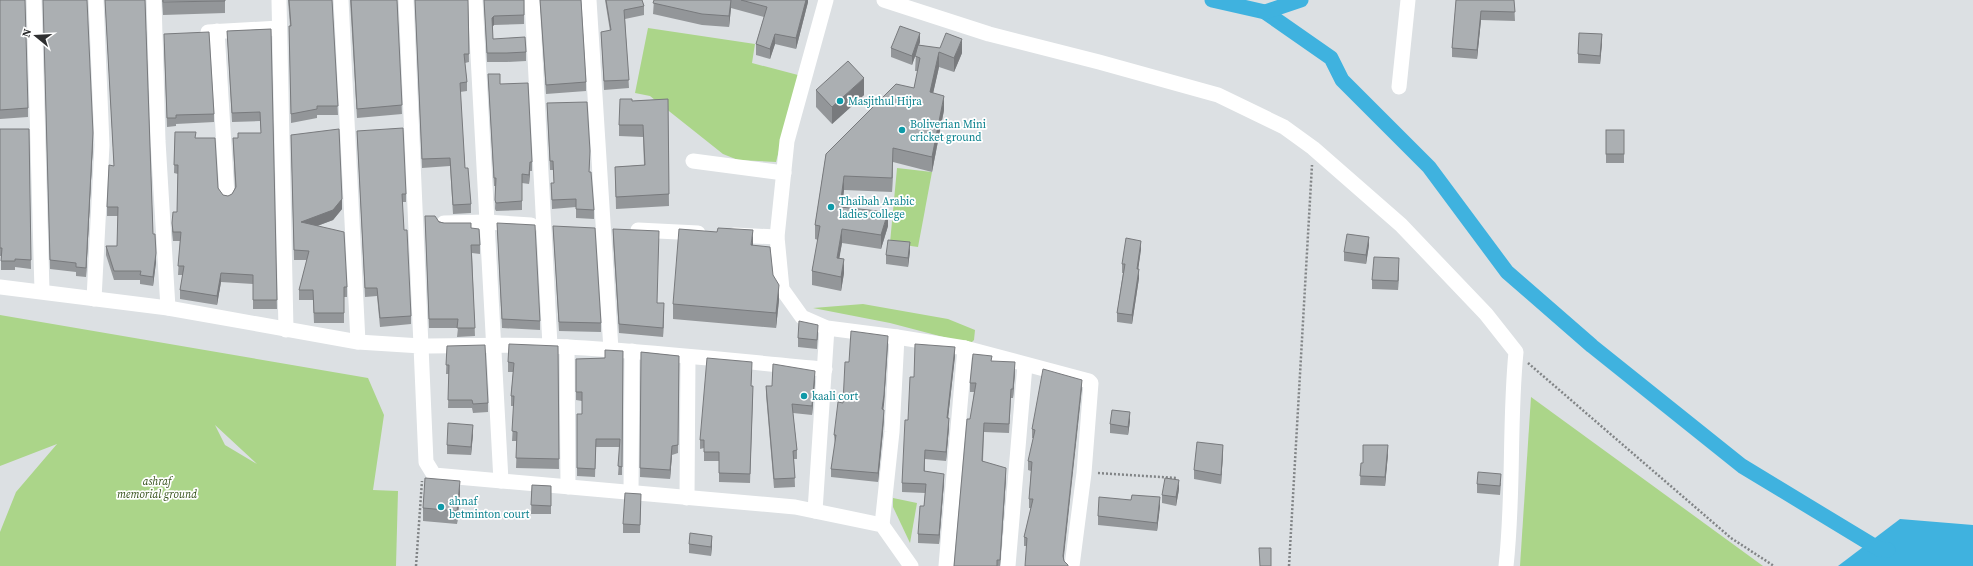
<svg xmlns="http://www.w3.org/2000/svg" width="1973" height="566" viewBox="0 0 1973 566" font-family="'Source Serif 4',serif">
<rect width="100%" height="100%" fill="#dce0e3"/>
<g fill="#abd589" fill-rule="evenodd">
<polygon points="648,28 755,44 752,63 798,75 776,162 738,160 723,154 650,96 635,93"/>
<polygon points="897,168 932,172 918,247 890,243"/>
<polygon points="863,304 948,319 975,330 974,340 970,344 890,323 813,308"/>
<path d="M 0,315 L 368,378 L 384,415 L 373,490 L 398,491 L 396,566 L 0,566 L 0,532 L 16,492 L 57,444 L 0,466 ZM 215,425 L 257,464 L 225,445 Z"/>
<polygon points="1531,397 1763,566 1520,566"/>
<polygon points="893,498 917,503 910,543 893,507"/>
</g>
<polygon fill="#3fb2df" points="1900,519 1973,525 1973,566 1838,566"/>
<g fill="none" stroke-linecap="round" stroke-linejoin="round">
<g stroke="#3fb2df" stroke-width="15">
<polyline points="1212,0 1265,12 1331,58 1342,80 1429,167 1507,272 1592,346 1742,466 1879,549 1888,550"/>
<polyline points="1265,12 1301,0"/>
</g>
<g stroke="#818486" stroke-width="2.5" stroke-dasharray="2 2" stroke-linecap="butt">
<polyline points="1528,363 1731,538 1774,566"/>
<polyline points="1098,473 1177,478"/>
<polyline points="416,566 422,481"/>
<polyline points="1289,566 1312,165"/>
</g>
<g stroke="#fff" stroke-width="15">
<polyline points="34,0 42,291"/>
<polyline points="154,0 158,141 168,308"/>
<polyline points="279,0 286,330"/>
<polyline points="341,0 358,342"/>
<path d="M 406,0 L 421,346 C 464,346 506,344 549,346 C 641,350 733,361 825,369"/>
<polyline points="475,0 501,481"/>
<polyline points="532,0 550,346"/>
<polyline points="589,0 611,350"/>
<polyline points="826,0 787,141 777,237 782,289 802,317 827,328 897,337 965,348 1089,381 1091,383 1084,473 1072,566"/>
<path d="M 884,0 L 989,34 L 1099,62 L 1218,95 L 1284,127 L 1313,148 L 1401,225 L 1486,314 L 1516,352 C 1509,423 1514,495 1506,566"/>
<polyline points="217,31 227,196"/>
<polyline points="208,32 279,28"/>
<polyline points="1399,87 1408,0"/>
<polyline points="693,161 784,173"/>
<polyline points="444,223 486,222 531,225"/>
<polyline points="638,230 698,233"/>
<polyline points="734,235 777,237"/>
<polyline points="0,287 168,308 358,342 421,346 426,462 434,475 795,507 882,525 911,566"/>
<polyline points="94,299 102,145 96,0"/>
<polyline points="567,347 568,487"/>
<polyline points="631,492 632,351"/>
<polyline points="687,498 688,357"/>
<polyline points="815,511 827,328"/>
<polyline points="882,525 892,432 897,337"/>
<polyline points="946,566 965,348"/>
<polyline points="1008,566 1025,365"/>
</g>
</g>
<g fill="#939699">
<polygon points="0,0 28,108 28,117 0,119"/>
<polygon points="43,0 93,142 86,277 76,276 76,272 50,269"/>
<polygon points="105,0 145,0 153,234 156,262 153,286 140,284 140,280 114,280 106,255 106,246 117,246 118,216 107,216 107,207 114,166"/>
<polygon points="162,0 225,0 225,13 163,15"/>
<polygon points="288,0 332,0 338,115 317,115 317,118 291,123 289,26 290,26"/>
<polygon points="350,0 397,0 402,114 357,118"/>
<polygon points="415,0 468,0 469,62 465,63 467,82 467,91 460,92 465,168 471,204 471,213 453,214 450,166 422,168"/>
<polygon points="484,0 524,0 524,24 494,25 492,27 493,39 526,52 526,61 507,62 487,62"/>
<polygon points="540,0 581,0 586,82 586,91 546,94"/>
<polygon points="605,0 642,0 644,6 644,15 625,19 629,88 604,90 601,32 610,31"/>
<polygon points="654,0 808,0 808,2 796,49 775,44 770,59 756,55 756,44 764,17 731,8 729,27 702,25 653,14"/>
<polygon points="1456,0 1514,0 1515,21 1481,20 1477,59 1452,57 1452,48"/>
<polygon points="271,29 277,309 253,309 253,284 221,282 217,305 180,299 180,290 183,275 178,275 180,241 173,241 172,232 173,212 177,212 178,174 174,173 175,132 195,138 218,188 223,195 228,196 232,194 235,188 233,138 238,138 261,133 260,121 232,122 227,31"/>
<polygon points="920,42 919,45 962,53 954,72 939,67 933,93 944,110 932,172 893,162 892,192 844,190 842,207 888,226 881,249 842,243 839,258 844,273 841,291 812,285 812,271 818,240 815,239 815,225 826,154 914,88 918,71 915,71 916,54 912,65 891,57 891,48"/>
<polygon points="164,43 214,114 214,122 176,124 176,126 167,127"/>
<polygon points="1602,43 1600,64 1578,63 1578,54"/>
<polygon points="488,74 500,84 532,162 532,171 530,171 529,184 522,183 522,210 496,211 495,209 496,186 494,186"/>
<polygon points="816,90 864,95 832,124 816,107"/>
<polygon points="668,99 669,206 616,209 615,167 644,165 643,137 619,136 619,125 632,101"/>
<polygon points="547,103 590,160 589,172 594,210 594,219 576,218 576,207 552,209 551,183 554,183 553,170 550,170"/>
<polygon points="0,129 29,129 31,269 15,267 15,270 1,270 1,256 0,256"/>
<rect x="1606" y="130" width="18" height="33"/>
<polygon points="357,131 406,194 406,202 402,202 404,230 411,316 411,324 380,327 377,296 365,297"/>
<polygon points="291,135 342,209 333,220 317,226 347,287 347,297 344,297 344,323 314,323 313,300 299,300 299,290 307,260 294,260"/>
<polygon points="425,216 444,223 471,228 480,245 480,254 472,253 475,336 457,337 458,328 429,328"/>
<polygon points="497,223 540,321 540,330 502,328"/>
<polygon points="553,226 601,323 601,332 559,331"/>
<polygon points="613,229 657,303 664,312 663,337 619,333 613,238"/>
<polygon points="1369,245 1366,264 1344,261 1344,252"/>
<polygon points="753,246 773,275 779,300 776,328 673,319 673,304"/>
<polygon points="1141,249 1138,269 1139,278 1132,324 1117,322 1117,313 1123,273 1122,273 1122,264"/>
<polygon points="910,251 908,267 886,264 886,255"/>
<polygon points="1399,267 1398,290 1372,289 1372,280"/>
<polygon points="818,334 817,349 798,347 798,338"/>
<polygon points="888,345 884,404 883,410 884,419 883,431 878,482 831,477 831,469 835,444 834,435 843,403 849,362"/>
<polygon points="447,346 488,403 488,412 473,413 472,408 448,408 449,374 446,374"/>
<polygon points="558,346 559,469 516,468 517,441 512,441 514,406 511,406 511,396 513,372 508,372 508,362"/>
<polygon points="623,351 622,475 618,475 620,447 596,447 595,477 577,476 577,414 582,414 582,401 576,400 576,359 605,358"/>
<polygon points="641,352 679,356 678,453 672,455 670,479 640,477"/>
<polygon points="955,356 948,418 949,427 946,461 925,459 925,471 944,482 939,544 918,543 918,534 924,506 925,493 902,492 902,483 914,377"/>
<polygon points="992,361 1015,371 1013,398 1011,398 1009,433 984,432 983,461 1006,477 1000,566 954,566 974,392 970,392 970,383"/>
<polygon points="752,371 751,386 753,395 750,483 719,482 719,461 704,461 704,448 700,449 700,440"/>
<polygon points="815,380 812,415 793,413 797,450 797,459 794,459 795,487 774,488 766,395 766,386 772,386"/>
<polygon points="1082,388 1026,546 1024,546 1024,537 1031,508 1029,508 1029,499 1031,471 1028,470 1028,461 1034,438 1032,438 1032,429"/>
<polygon points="1130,421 1128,435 1110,433 1110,424"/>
<polygon points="473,434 471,455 447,454 447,445"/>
<polygon points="1223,453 1221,484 1194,479 1194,470"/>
<polygon points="1388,454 1385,486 1360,485 1361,463 1363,463"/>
<polygon points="1501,483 1500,495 1477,493 1477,484"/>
<polygon points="532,485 551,486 551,514 531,514"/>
<polygon points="1179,489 1176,506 1162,503 1162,495"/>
<polygon points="460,494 457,524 423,521 423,508"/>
<polygon points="641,503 640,533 623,533 623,524"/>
<polygon points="1160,506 1157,531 1098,525 1098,516"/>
<polygon points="689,544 712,545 711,556 689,553"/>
</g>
<g fill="#787a7d">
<polygon points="731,0 731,8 729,27 729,16"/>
<polygon points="806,0 808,0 808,2 796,49 796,38"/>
<polygon points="1481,11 1481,20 1477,59 1477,50"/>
<polygon points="494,16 494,25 492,27 492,18"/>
<polygon points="920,33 920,42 912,65 912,56"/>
<polygon points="775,34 775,44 770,59 770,49"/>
<polygon points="1602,34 1602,43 1600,64 1600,56"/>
<polygon points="962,39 962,53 954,72 954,58"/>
<polygon points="939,52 939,67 930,107 930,92"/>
<polygon points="864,78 864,95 832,124 832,107"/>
<polygon points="944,96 944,110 932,172 932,157"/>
<polygon points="93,133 93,142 86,277 86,268"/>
<polygon points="893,148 893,162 892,192 892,178"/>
<polygon points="530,162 530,171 529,184 529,175"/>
<polygon points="844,176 844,190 840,221 840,207"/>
<polygon points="342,199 342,209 333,220 301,232 301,222"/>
<polygon points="888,212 888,226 881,249 881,235"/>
<polygon points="842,229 842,243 837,272 837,258"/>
<polygon points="753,230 753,245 751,260 751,245"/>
<polygon points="1369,237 1369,245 1366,264 1366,255"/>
<polygon points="1141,241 1141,249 1137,278 1137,269"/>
<polygon points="910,242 910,251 908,267 908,258"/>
<polygon points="156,253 156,262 153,286 153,277"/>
<polygon points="1399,258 1399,267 1398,290 1398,281"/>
<polygon points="844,259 844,273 841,291 841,277"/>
<polygon points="1139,269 1139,278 1132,324 1132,315"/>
<polygon points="221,273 221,282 217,305 217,296"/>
<polygon points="779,285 779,300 776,328 776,313"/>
<polygon points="664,303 664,312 663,337 663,328"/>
<polygon points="888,336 884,404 882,418 882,409"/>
<polygon points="955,347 955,356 947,427 947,418"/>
<polygon points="1015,362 1015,371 1013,398 1013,389"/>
<polygon points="815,371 815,380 812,415 812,406"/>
<polygon points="1082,380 1082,388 1063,565 1063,556"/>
<polygon points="884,410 883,431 878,482 878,473"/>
<polygon points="1130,412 1130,421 1128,435 1128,427"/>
<polygon points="949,418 949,427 946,461 946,452"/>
<polygon points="473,425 473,434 471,455 471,447"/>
<polygon points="1223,445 1223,453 1221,484 1221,475"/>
<polygon points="1388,445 1388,454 1385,486 1385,477"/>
<polygon points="672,446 672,455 670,479 670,470"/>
<polygon points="1006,468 1006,477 1000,566 1000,560"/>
<polygon points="944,474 944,482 939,544 939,535"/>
<polygon points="1179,480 1179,489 1176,506 1176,497"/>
<polygon points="460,481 460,494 457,524 457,511"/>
<polygon points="1160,497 1160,506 1157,531 1157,523"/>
<polygon points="712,536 712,545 711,556 711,547"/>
</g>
<g fill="#abafb2" stroke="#787a7d">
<polygon points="0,0 25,0 28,108 0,110"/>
<polygon points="43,0 87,0 93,133 86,268 76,267 76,263 50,260"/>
<polygon points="105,0 145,0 153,234 155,234 156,253 153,277 140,275 141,271 114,271 106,246 117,246 118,207 107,207 109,165 114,166"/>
<polygon points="163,0 225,0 225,1 163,2"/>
<polygon points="289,0 332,0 338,106 317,106 317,109 291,114 289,26 291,26"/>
<polygon points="351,0 397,0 402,105 357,109"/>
<polygon points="415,0 468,0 469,54 464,54 467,82 460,83 465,168 468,168 471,204 453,205 450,158 422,159"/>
<polygon points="484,0 524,0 524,15 494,16 492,18 493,39 525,37 526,52 507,53 487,53"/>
<polygon points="540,0 581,0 586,82 546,85"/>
<polygon points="606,0 642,0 644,6 624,10 629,80 604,81 601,32 611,30"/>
<polygon points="654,0 731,0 729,16 702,14 653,3"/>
<polygon points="741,0 806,0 796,38 775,34 770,49 756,44 767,7"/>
<polygon points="1456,0 1514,0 1515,12 1481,11 1477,50 1452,48"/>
<polygon points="900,26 920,33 912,56 891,48"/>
<polygon points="271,29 277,300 253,300 253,275 221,273 217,296 180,290 184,266 178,266 181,232 173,232 172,223 173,212 177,212 178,165 174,165 175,132 196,132 195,138 215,138 218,188 223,195 228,196 232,194 236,187 233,138 238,138 238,133 261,133 260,112 232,113 227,31"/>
<polygon points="209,32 214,114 176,115 176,118 167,118 164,34"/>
<polygon points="946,33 962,39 954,58 939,52 930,92 944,96 932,157 893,148 892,178 844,176 840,207 888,212 881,235 842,229 837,258 844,259 841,277 812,271 820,226 815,225 826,154 896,84 914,88 920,58 915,56 918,45 940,48"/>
<polygon points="1579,33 1602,34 1600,56 1578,54"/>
<polygon points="848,61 864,78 832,107 816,90"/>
<polygon points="488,74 500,74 500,84 528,83 532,162 530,162 529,175 522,174 522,201 496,203 495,200 496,178 494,178"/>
<polygon points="620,99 632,99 632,101 668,99 669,194 616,197 615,167 645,165 643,125 619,125"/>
<polygon points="587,102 590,151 589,172 591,172 594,210 576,209 576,199 552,200 551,183 554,183 553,161 550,161 547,103"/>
<polygon points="403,128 406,194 402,194 404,230 407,230 411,316 380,318 377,288 365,288 357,131"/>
<polygon points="0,129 29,129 31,260 15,259 15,261 1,261 2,248 0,248"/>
<polygon points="339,129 342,199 333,210 301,222 344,232 347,287 344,287 344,313 314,313 313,290 299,290 309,251 294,250 291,135"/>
<rect x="1606" y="130" width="18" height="24"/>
<polygon points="425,216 435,216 439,222 444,223 471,223 471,228 479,229 480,245 471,245 475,328 457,328 458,319 429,319"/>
<polygon points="497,223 535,225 540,321 502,319"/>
<polygon points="553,226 595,228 601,323 559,322"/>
<polygon points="718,228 753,230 751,245 770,247 773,275 779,285 776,313 673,304 679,229 717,232"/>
<polygon points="613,229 659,231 657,303 664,303 663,328 619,324"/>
<polygon points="1347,234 1369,237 1366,255 1344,252"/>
<polygon points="1126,238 1141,241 1137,269 1139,269 1132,315 1117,313 1125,264 1122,264"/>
<polygon points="888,240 910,242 908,258 886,255"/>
<polygon points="1374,257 1399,258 1398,281 1372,280"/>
<polygon points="799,321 818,325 817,340 798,338"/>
<polygon points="851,331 888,336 884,395 882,409 884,410 883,422 878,473 831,469 836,435 834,435 838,402 843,403 845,362 849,362"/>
<polygon points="509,344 558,346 559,459 516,458 517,432 512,431 514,396 511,396 514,363 508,362"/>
<polygon points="915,344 955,347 947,418 949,418 946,452 925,450 924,471 944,474 939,535 918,534 920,506 924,506 926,484 902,483 905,420 908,420 910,377 914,377"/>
<polygon points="485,345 488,403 473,404 472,400 448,400 449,365 446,365 447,346"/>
<polygon points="605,350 623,351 622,467 618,466 620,439 596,439 595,469 577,468 577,414 582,414 582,392 576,392 576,359 605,358"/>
<polygon points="641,352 679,356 678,445 672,446 670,470 640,468"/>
<polygon points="973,354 992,356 991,361 1015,362 1013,389 1011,389 1009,424 984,423 982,461 1006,468 1000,560 997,560 997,566 954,566 967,419 970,419 976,383 970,383"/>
<polygon points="707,358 752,362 751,386 753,386 750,474 719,473 719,452 704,452 704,440 700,440"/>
<polygon points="773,364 815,371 812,406 792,404 797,450 793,451 795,478 774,479 766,386 772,386"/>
<polygon points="1043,369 1082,380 1063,556 1064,561 1068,565 1068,566 1025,566 1027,538 1024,537 1033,499 1029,499 1032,462 1028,461 1035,430 1032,429"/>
<polygon points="1112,410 1130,412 1128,427 1110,424"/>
<polygon points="448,423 473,425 471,447 447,445"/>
<polygon points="1197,442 1223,445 1221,475 1194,470"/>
<polygon points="1363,445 1388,445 1385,477 1360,476 1361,463 1363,463"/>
<polygon points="1478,472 1501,474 1500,486 1477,484"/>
<polygon points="425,478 460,481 457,511 423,508"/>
<polygon points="1165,478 1179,480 1176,497 1162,495"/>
<polygon points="532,485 551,486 551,506 531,505"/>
<polygon points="625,493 641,494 640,525 623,524"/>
<polygon points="1132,495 1160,497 1157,523 1098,516 1099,497 1131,500"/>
<polygon points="690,533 712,536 711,547 689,544"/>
<polygon points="1259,548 1271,548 1271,566 1260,566"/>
</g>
<g fill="#0f9aa8" stroke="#fff" stroke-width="1.5">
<circle cx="840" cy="101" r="4"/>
<circle cx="902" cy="130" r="4"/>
<circle cx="831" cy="207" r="4"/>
<circle cx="804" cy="396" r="4"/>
<circle cx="441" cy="507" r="4"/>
</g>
<g text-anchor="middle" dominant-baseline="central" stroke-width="3.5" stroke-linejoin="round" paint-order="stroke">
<g font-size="11" fill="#0d838f" stroke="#fff" text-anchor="start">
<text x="848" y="101">Masjithul Hijra</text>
<text x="910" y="124">Boliverian Mini<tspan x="910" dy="13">cricket ground</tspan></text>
<text x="839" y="201">Thaibah Arabic<tspan x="839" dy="13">ladies college</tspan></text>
<text x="812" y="396">kaali cort</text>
<text x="449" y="501">ahnaf<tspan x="449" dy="13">betminton court</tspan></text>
</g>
<g font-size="11" font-style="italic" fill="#304d14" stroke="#fff">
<text x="157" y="481">ashraf<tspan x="157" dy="13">memorial ground</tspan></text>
</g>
</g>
<g transform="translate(36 36) rotate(288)" stroke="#ffffff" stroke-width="3" paint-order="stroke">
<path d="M0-3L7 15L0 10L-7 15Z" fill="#2e2f30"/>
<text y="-6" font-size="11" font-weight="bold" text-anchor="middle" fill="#2e2f30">N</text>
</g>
</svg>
